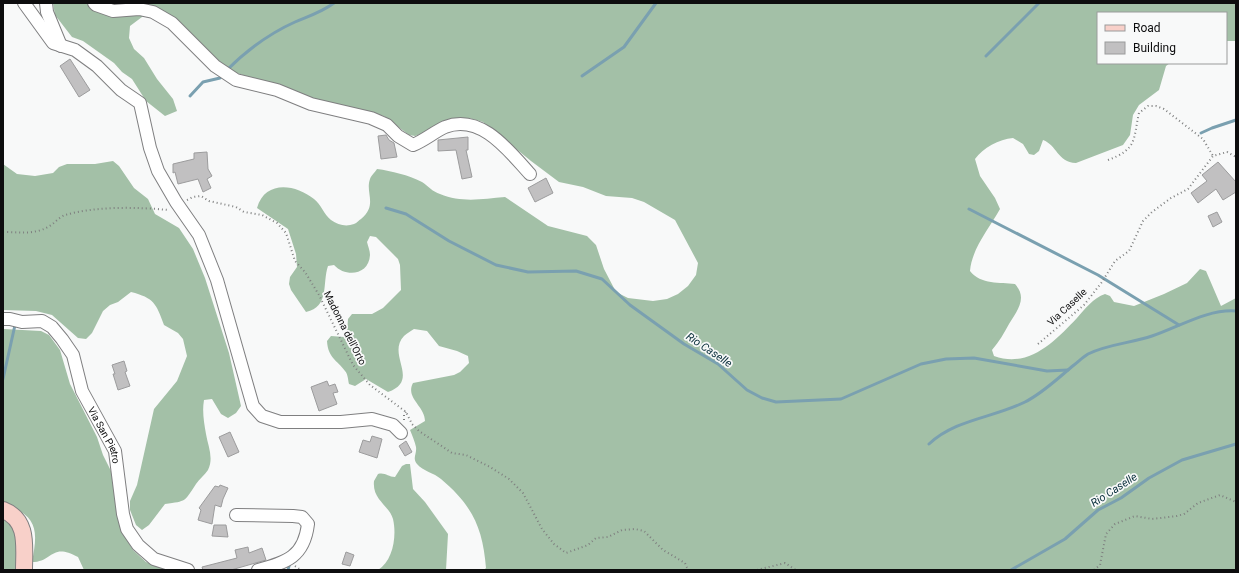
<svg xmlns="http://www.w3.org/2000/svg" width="1239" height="573" viewBox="0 0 1239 573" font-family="Roboto,sans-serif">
<rect width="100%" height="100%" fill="#f8f9f9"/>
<g fill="#a3c0a7">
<path d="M 53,3 L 1236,3 L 1236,41 L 1226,41 L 1226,13 L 1098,13 L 1098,63 L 1170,63 L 1166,66 L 1159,90 L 1139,105 L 1133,115 L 1130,135 L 1123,145 L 1076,163 C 1057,162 1057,145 1043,140 L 1039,151 L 1034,155 L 1029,154 L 1023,144 L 1013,138 C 999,139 983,148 975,159 L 980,176 L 995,198 L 1000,209 C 989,229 972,248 970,271 C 981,285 1000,282 1015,284 C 1028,298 1017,311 1009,324 C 1004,333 999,342 992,350 L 994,356 C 1029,369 1055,341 1077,318 C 1085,309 1093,298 1105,294 L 1110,296 L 1114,302 L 1134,306 L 1164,294 L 1187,283 L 1200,269 L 1206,271 L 1221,306 L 1236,298 L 1236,570 L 484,570 L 486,568 C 483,528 472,505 441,479 C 434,473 423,471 417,464 C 412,458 417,454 416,447 C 415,442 412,435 410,430 L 425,421 C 425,406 405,398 413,383 L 454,375 L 460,372 L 469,363 L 468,356 L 457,351 L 439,346 L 427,331 L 414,329 C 411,331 407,333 404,336 C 386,355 421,380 388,392 L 366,379 L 355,386 L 349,384 C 348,380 348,374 345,371 C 337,360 328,358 327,341 L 331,336 L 344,337 L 347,332 L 348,319 L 352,314 L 372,314 L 383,308 L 401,290 L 400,265 L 398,259 L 376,237 L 370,236 L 367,242 C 368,246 370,251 370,255 C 369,275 346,278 334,265 L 328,266 C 322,283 330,307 306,312 L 291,290 L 289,284 L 290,277 L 297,267 L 296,254 L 288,229 L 257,208 C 265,180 295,184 314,199 C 321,204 324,215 331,220 C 338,225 346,227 354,224 C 357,223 359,220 361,219 C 378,205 365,193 370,179 C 371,176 375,172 377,169 C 392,171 408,175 422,182 C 428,186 433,192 440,194 C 462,203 482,199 505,197 L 548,226 L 587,236 L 596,245 L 604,269 L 616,292 L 628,298 L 653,301 L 667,299 L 678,294 L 688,286 L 696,275 L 698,263 L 675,220 L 644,202 L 632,198 L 606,196 L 583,187 L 559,182 L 531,161 L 483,122 L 469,118 L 448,120 L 433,130 L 415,136 L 409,135 L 384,116 L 324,103 L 234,72 L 220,63 L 154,8 L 130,26 L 129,38 L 134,49 L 144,58 L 157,79 L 173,99 L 177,111 L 165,116 L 146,101 L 132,79 L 122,72 L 114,63 L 83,41 L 72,37 L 55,15 Z"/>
<path d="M 113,161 L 119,166 L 134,188 L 148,199 L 155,214 L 179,228 L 193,249 L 205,278 L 229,353 L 241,406 L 236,413 L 228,418 L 221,414 L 212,399 L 204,400 C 202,411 204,423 206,434 C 208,446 214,458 208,470 C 205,475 199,479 196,484 C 184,502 187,501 165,504 L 149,525 L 142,530 L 136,525 L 130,510 L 130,501 L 137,485 L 154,409 L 177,381 L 187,356 L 183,339 L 178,333 L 164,325 C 156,303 154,298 131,292 L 118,302 L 110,305 L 103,311 L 92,333 L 86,339 L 78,338 L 52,315 L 36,311 L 3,310 L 3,164 L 17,174 L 35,176 L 53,173 L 59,167 L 67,164 L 95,164 Z"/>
<path d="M 4,329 L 41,331 L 49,335 L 60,350 L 70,384 L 97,437 L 103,455 L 111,471 L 117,514 L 124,535 L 133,550 L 146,562 L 172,570 L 84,570 L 78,557 C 51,542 53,562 32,562 C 39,526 36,517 3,502 L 3,332 Z"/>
<path d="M 406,464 L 410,464 L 413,489 L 425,502 L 448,534 L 446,570 L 378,570 C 393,561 397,536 393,519 C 389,505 372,500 374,481 L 378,474 C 385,472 388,477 395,477 L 402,466 Z"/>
<polygon points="3,514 15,526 19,570 3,570"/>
</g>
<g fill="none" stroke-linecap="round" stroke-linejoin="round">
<g stroke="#7aa0b0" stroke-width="3">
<polyline points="986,56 1039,3"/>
<path d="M 226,71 C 247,50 268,34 295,22 C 309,16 322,12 334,3"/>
<polyline points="582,76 624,47 656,3"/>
<polyline points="190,96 203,82 220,78 223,75"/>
<polyline points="1201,133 1212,128 1236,120"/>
<polyline points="386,208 406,214 449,241 496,265 528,272 576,271 602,279 630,305 684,344 718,364 747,390 762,398 776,402 841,399 921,364 946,359 974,358 1047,371 1068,370"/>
<polyline points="969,209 1098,275 1179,325"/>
<polyline points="3,379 15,325"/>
<path d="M 929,444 C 956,419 993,418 1025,402 C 1043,393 1058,378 1074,365 C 1078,362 1083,357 1088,354 C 1108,344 1132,343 1152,336 C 1179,327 1207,309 1236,311"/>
<polyline points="288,570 289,566"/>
<polyline points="1011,570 1065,539 1098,510 1121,498 1149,478 1182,460 1236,444"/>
</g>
</g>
<g fill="#c1c0c1" stroke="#9c9c9d">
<polygon points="70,59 90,90 79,97 60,66"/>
<polygon points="386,135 389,140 394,143 397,157 381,159 378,136"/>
<polygon points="468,137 468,150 466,150 472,177 462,179 456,150 438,151 438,140"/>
<polygon points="207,152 208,169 212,176 207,179 211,188 203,192 198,179 178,184 175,172 173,173 173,164 194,159 194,153"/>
<polygon points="1218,162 1236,182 1236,192 1223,200 1216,189 1198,203 1191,193 1207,181 1202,175"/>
<polygon points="546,178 553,193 535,202 528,188"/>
<polygon points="1217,212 1222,222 1213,227 1208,216"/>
<polygon points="124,361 127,371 125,372 130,386 118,390 113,374 115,374 112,365"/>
<polygon points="327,381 329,386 335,384 338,392 333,393 337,404 319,411 311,387"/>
<polygon points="230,432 239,452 228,457 219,437"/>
<polygon points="372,436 382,439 377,458 359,452 363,440 370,442"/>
<polygon points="406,441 412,452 405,456 399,446"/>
<polygon points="220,485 228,488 223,499 221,507 215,505 212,524 198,520 201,510 199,508 215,486 219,487"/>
<polygon points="214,525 226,525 228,537 212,536"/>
<polygon points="248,547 249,553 262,548 266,560 231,570 203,570 202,567 237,558 235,550"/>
<polygon points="346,552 354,555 350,566 342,564"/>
</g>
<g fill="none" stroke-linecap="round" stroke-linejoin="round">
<g stroke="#7f7f80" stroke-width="14">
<g id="street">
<polyline points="24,3 53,43 75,50 97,66 121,90 140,103 150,148 158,171 176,202 199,235 217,280 253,406 262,416 280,422 341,422 372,419 393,425 401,433"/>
<polyline points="46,3 47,12 61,46"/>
<path d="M 94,3 L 96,5 L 113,11 L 139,9 L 153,12 L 172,23 L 215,66 L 236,80 L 277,90 L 311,104 L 371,118 L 387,125 L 398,136 L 413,145 C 425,140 434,132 445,127 C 481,113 509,151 530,174"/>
<path id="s1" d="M 3,319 L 10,319 L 22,322 L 42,321 L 52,327 L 62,339 L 73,355 L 82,391 L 115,451 L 123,514 L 127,529 L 138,545 L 154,559 L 188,570"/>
<path d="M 236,515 L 293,516 L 302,517 L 308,524 C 304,557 287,562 258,570"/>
</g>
</g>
<g stroke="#7f7f80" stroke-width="18">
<path id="secondary" d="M 3,510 C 29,520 24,547 24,570"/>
</g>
<g stroke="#7e7f7f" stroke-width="2" stroke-dasharray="1 3" stroke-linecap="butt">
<path d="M 1108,160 C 1138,149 1133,139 1139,113 L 1148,106 L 1156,106 L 1164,109 L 1203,139 L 1213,156"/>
<polyline points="187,200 193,197 201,196 209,201 236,207 244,212 262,215 277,223 286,233 295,261 305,272 319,295 353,365 370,385 406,412 412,424 419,431 452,453 466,455 490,467 509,479 523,493 542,529 554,544 566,553 588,545 596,538 608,537 622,530 635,529 644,531 663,550 685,563 688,570"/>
<path d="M 3,232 C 19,232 33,235 48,227 C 54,224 59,217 65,215 C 96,206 137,207 169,210"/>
<polyline points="1038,344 1084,305 1102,282 1115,261 1129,251 1143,221 1152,212 1171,198 1188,189 1213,156 1227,152 1236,157"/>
<polyline points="404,420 404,414 406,412"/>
<polyline points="295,566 301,570"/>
<polyline points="757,570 785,563 796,570"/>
<polyline points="1094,570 1100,565 1106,534 1115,524 1135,516 1152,519 1177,516 1184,514 1198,503 1220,495 1236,502"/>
</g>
<use href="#street" stroke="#fff" stroke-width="12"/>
<use href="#secondary" stroke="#f8d0c9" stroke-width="16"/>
</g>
<g text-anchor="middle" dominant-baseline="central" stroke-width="3.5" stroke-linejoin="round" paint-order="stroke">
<g font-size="10" fill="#0d0d0e" stroke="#f8f9f9">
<text transform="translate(1067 307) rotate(-43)">Via Caselle</text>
<text transform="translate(345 328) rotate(63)">Madonna dell'Orto</text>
<text stroke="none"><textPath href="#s1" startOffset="173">Via San Pietro</textPath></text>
</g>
<g font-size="11" font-style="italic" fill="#082e3a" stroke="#f8f9f9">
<text transform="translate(709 350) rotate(34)">Rio Caselle</text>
<text transform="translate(1114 490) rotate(-33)">Rio Caselle</text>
</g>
</g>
<rect width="1239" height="573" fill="none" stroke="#0d0d0e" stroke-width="8"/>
<rect x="1097" y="12" width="130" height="52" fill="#f8f9f9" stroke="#9a9b9b"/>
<rect x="1105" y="25" width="20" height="6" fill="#f8d0c9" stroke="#9a9b9b"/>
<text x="1133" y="32" font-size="12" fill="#0d0d0e">Road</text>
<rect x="1105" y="42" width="20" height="12" fill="#c1c0c1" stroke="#9a9b9b"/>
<text x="1133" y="52" font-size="12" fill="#0d0d0e">Building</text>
</svg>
